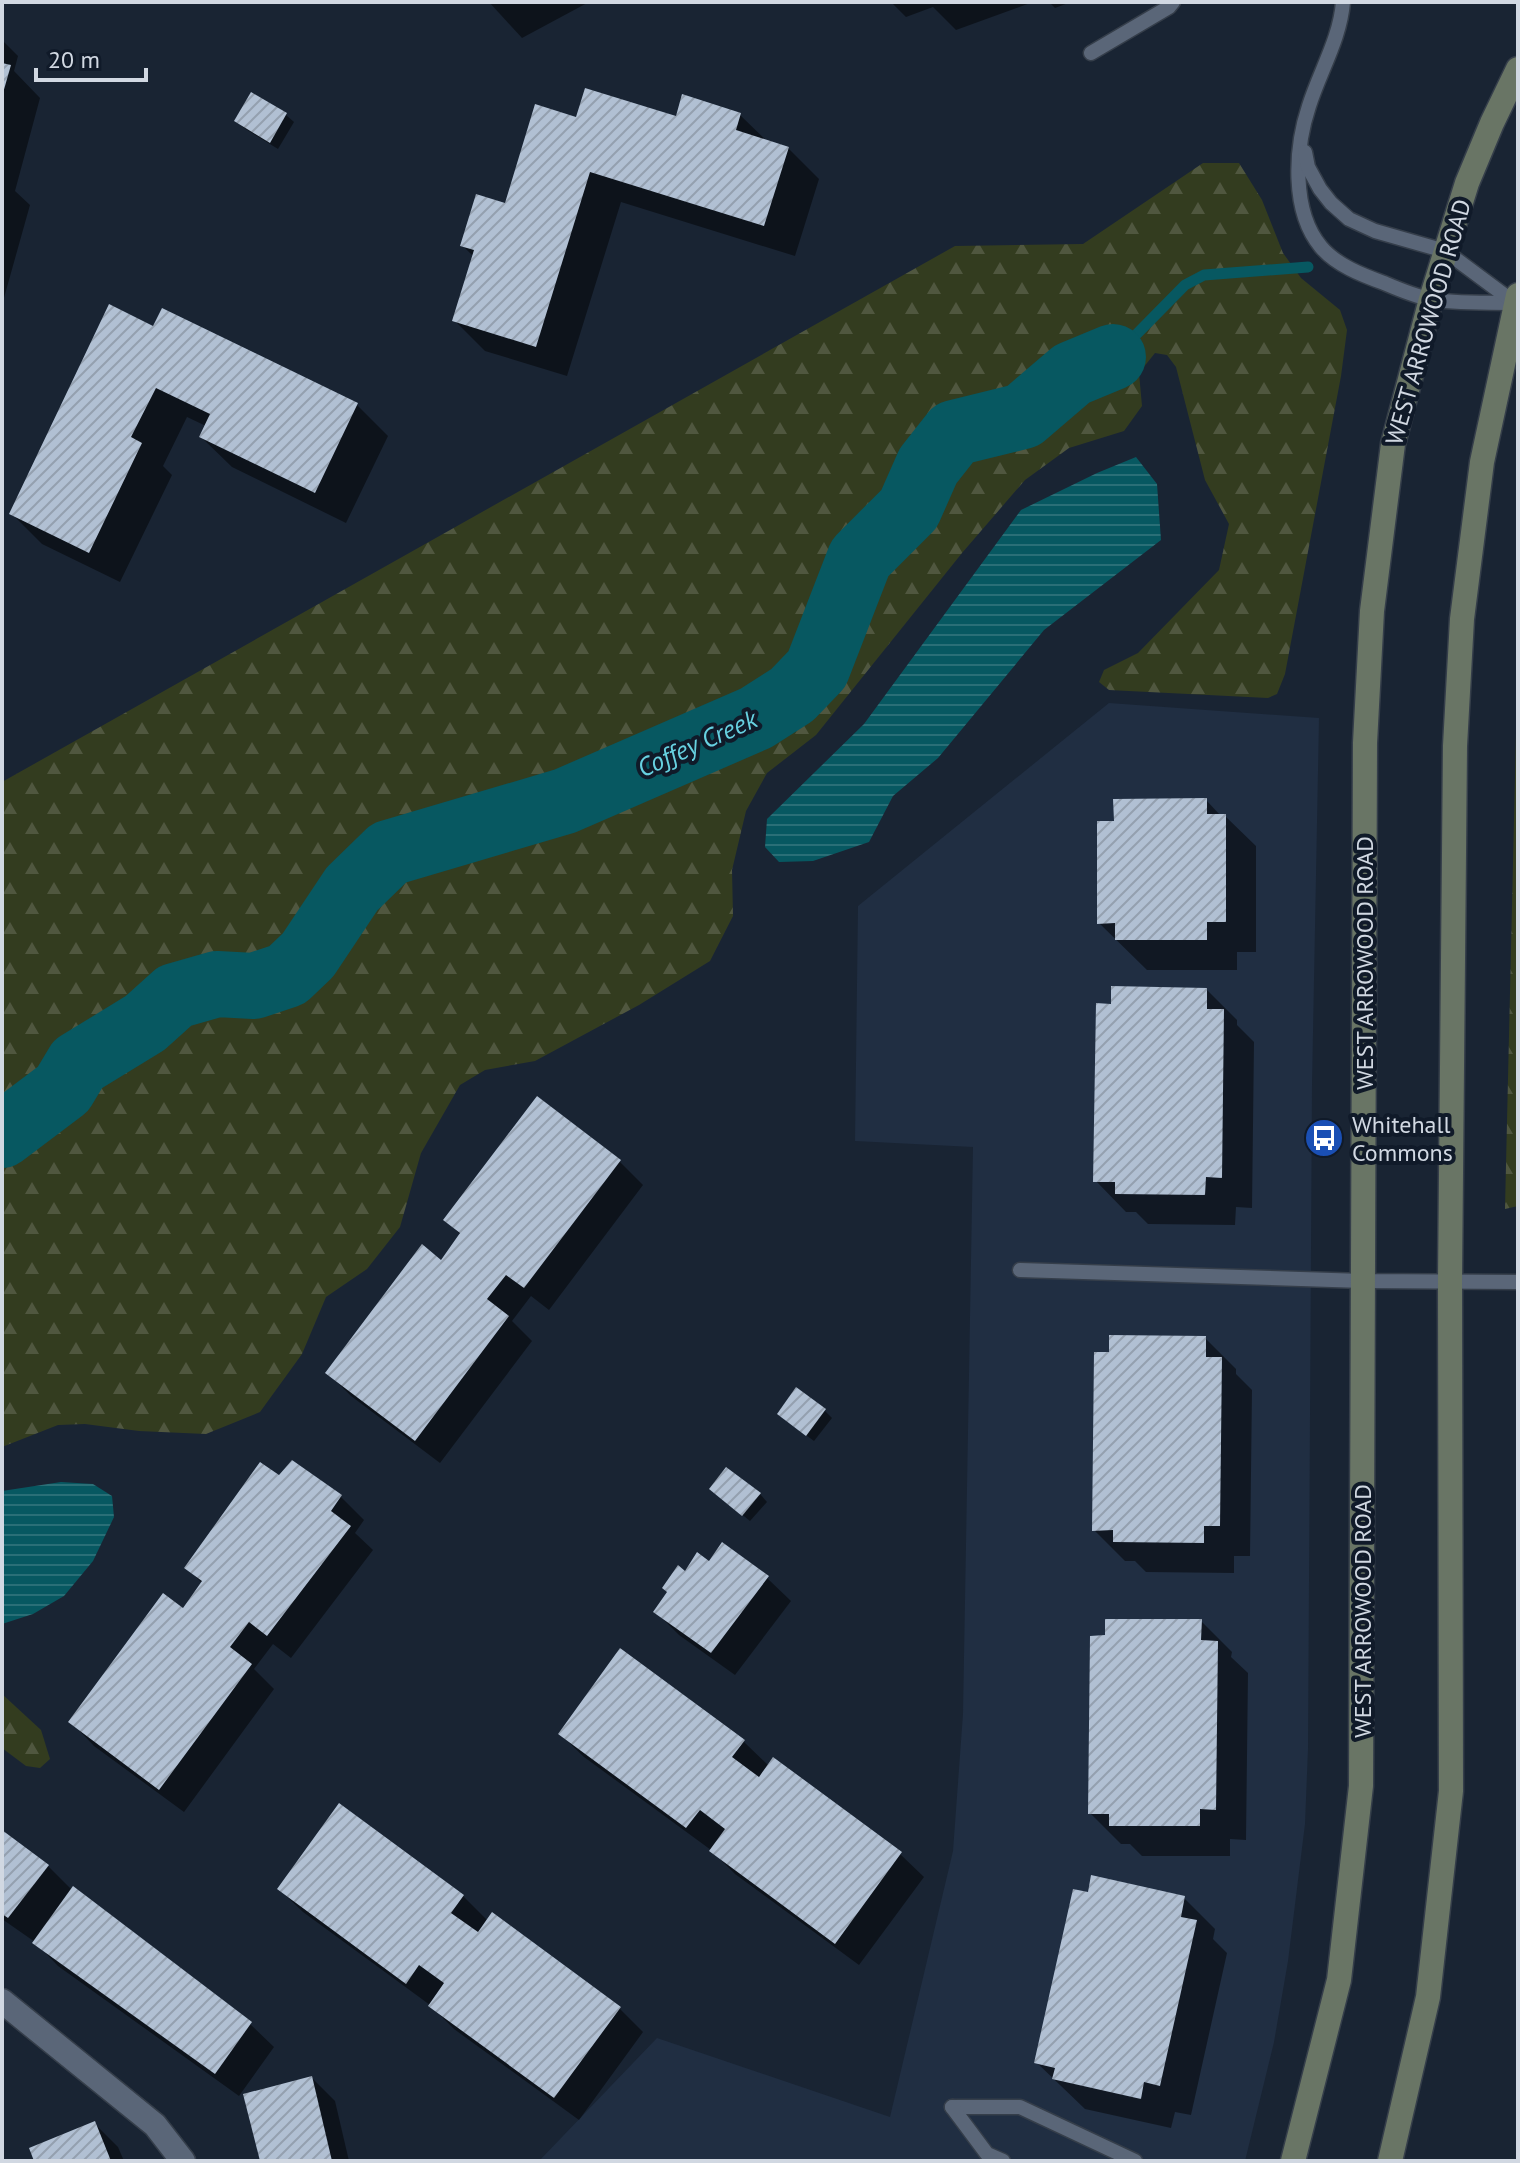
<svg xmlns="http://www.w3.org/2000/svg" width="1520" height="2163" viewBox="0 0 1520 2163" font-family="'PT Sans',sans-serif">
<defs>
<pattern id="forest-firs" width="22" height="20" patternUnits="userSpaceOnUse" patternTransform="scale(2)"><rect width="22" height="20" fill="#333c1f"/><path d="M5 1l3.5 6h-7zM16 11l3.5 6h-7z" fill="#50573f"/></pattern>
<pattern id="water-rules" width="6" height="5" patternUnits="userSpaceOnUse" patternTransform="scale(2)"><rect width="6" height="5" fill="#075861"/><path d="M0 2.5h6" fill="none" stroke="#2a6f77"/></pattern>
<pattern id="building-hatch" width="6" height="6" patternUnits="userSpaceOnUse" patternTransform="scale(2)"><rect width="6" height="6" fill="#b1c0d3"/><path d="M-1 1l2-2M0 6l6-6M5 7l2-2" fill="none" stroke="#94a0af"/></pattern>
</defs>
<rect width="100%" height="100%" fill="#192433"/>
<polygon fill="#202e42" points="1109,703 1319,718 1312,1085 1308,1749 1305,1824 1288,1961 1274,2042 1245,2161 539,2161 657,2038 890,2117 953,1851 963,1714 973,1147 855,1141 858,906"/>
<g fill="url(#forest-firs)">
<polygon points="1203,163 1239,163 1262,200 1283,253 1301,278 1340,310 1347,330 1341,376 1285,674 1277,694 1268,698 1109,690 1099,682 1104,670 1138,653 1219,570 1229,524 1205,480 1176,367 1167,355 1155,353 1139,373 1142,406 1124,431 1069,448 1025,480 962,553 816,735 767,773 746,811 732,870 733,916 710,961 639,1005 535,1061 485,1070 460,1085 421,1153 400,1227 367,1269 326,1297 302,1354 260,1412 206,1434 139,1431 85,1424 58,1425 2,1447 2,782 955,246 1083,244"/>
<polygon points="1518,647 1518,1206 1505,1209"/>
<polygon points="2,1694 41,1730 50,1759 40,1768 26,1766 2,1748"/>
</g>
<g fill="url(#water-rules)">
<polygon points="1136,457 1157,484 1161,540 1044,630 938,758 893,796 869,842 813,861 779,862 765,847 767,819 864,724 1021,510 1097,473"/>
<polygon points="61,1482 93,1484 112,1496 114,1517 93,1561 64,1596 33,1614 2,1624 2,1491"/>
</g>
<g fill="#0007">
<polygon points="489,2 589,2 522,38"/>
<polygon points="891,2 1033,2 956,30 933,7 906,17"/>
<polygon points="1049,2 1071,2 1055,8"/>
<polygon points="2,40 18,56 14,71 40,98 15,191 30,205 2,305"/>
<polygon points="252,95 286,115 294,122 278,149 244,128 236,121"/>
<polygon points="740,115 768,142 788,148 819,179 795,256 621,202 567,376 485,351 454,320 474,257 463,246 506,205 578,119 677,118"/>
<polygon points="154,329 357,405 388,436 346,523 232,467 201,437 206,426 187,417 163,466 172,475 120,582 42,544 11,513"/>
<polygon points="1206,800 1221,816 1225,816 1256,846 1256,952 1237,952 1237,970 1147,970 1099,923 1116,823"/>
<polygon points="1207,990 1237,1020 1237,1025 1254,1042 1252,1208 1236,1207 1235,1225 1148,1224 1136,1212 1126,1212 1096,1181 1113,1006"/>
<polygon points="620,1162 643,1185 549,1310 531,1296 512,1321 532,1341 440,1463 351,1396 328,1373 441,1262 461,1235 446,1220"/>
<polygon points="1205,1338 1236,1369 1236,1374 1252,1390 1250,1556 1234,1556 1234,1573 1146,1572 1135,1561 1125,1561 1094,1530"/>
<polygon points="825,1411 832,1418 814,1441 787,1421"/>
<polygon points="280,1478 341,1497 364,1520 355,1533 373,1550 291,1658 273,1644 254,1669 274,1689 184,1812 94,1746 71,1722 183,1610 203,1584 187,1568"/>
<polygon points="760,1494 767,1502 750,1521 719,1496"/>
<polygon points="685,1574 767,1578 791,1601 735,1675 679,1635 656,1612"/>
<polygon points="1201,1621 1232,1652 1231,1657 1248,1673 1246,1840 1230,1839 1230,1856 1142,1856 1130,1844 1121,1844 1090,1813"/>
<polygon points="620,1651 744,1742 769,1766 900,1854 924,1877 859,1965 735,1874 711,1850 584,1757 560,1734"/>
<polygon points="2,1833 48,1866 72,1890 250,2024 274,2047 239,2096 58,1966 35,1942 2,1919"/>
<polygon points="279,1889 463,1896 488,1921 492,1915 620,2009 643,2032 579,2120 454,2029 430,2005 303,1912"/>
<polygon points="1089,1894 1184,1898 1215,1929 1213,1939 1227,1953 1191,2115 1175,2112 1171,2128 1085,2109 1036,2062"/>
<polygon points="312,2078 335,2101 349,2161 262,2161"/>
<polygon points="95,2124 118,2147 124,2161 37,2161"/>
</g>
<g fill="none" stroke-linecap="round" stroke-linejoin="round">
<polyline stroke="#075861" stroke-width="11" points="1113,357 1120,351 1185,285 1204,275 1308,267"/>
<polyline stroke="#075861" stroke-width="66" points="2,1135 63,1089 78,1064 145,1023 175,996 217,984 254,986 287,975 308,955 352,889 389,853 565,801 756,718 792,695 817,669 860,558 909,509 928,466 954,433 1023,416 1072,374 1113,357"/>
</g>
<g fill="url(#building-hatch)">
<polygon points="2,63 11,65 3,93 2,93"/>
<polygon points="585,88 676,116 682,94 741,113 736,130 789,147 764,226 590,172 536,347 452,321 474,250 460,246 476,194 505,203 535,104 576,117"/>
<polygon points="251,92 287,113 270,143 234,121"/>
<polygon points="109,304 153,326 162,308 358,403 315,493 199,437 210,414 156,388 131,437 142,443 89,553 9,514"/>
<polygon points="1207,798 1207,814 1226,814 1226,922 1207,922 1207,940 1115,940 1115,923 1097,924 1097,821 1114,821 1113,799"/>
<polygon points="1111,986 1207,988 1207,1009 1224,1009 1222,1178 1206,1177 1205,1195 1115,1194 1115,1182 1093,1182 1096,1003 1111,1004"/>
<polygon points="537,1096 621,1160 524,1288 506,1275 487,1299 509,1316 415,1441 325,1373 422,1244 441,1260 460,1233 443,1220"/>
<polygon points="1109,1335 1206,1336 1206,1357 1222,1357 1220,1526 1204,1526 1204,1543 1113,1542 1113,1530 1092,1531 1094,1352 1109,1352"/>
<polygon points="796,1387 826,1409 806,1436 777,1414"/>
<polygon points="292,1460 342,1495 331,1511 351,1526 267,1636 249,1622 230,1647 252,1664 159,1790 68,1722 163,1593 183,1608 202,1581 184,1568 260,1462 279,1475"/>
<polygon points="726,1467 761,1493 742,1516 709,1489"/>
<polygon points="722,1542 769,1576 711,1653 653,1612 667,1592 662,1588 678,1565 685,1571 697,1552 709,1561"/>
<polygon points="1105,1619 1202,1619 1201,1640 1218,1641 1216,1810 1200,1809 1200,1826 1109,1826 1109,1814 1088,1814 1090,1636 1105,1635"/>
<polygon points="620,1648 745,1740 732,1757 759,1777 773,1757 902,1852 835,1944 709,1851 725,1829 700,1810 686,1828 558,1734"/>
<polygon points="339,1803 464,1895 451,1913 478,1932 492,1912 621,2007 554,2098 428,2006 444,1983 419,1965 406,1984 277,1889"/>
<polygon points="2,1830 49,1865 8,1918 2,1914"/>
<polygon points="1091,1875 1185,1896 1181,1917 1197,1920 1160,2086 1144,2082 1141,2099 1052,2079 1055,2068 1034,2063 1073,1889 1088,1892"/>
<polygon points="73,1886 252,2022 215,2074 32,1943"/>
<polygon points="312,2076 332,2161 260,2161 243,2094"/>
<polygon points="95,2121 111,2161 34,2161 29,2148"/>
</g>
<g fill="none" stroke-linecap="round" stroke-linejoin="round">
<g stroke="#353e4a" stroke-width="17">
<g id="lane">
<path d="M 1343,2 C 1340,39 1320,71 1309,106 C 1295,148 1291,211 1321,247 C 1336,265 1362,275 1384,283 C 1398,289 1414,296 1430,299 C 1453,304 1490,302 1515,303"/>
<polyline points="1091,53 1169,7 1173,2"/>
<polyline points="1305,152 1308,167 1320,189 1331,203 1349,219 1375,231 1445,251 1515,303"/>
<polyline points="1020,1270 1363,1281 1518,1282"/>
<polyline points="952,2107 1020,2107 1135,2161"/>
<polyline points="952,2107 987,2154 1003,2161"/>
</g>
</g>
<g stroke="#353e4a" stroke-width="27">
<polyline id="street" points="2,2001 155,2125 183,2161"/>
</g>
<g stroke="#353e4a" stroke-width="27">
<g id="secondary">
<polyline points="1293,2161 1339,1980 1361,1786 1365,743 1372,611 1393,444 1431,299 1467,183 1492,123 1518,69"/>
<polyline points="1390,2161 1428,1997 1451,1791 1450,1281 1455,746 1462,619 1482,462 1518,295"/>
</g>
</g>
<use href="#lane" stroke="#5a6678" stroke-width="14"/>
<use href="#street" stroke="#5a6678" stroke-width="24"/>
<use href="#secondary" stroke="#697565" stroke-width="24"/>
</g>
<defs>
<g id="bus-disc" transform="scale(2)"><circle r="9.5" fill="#1a4fb4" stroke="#101a29"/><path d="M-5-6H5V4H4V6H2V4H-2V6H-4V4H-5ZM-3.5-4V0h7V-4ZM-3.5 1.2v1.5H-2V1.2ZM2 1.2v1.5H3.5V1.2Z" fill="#fff"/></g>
</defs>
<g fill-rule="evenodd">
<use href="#bus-disc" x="1324" y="1138"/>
</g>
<g text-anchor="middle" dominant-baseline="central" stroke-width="8" stroke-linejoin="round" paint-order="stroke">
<g font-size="24" fill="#d1d8e2" stroke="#101a29">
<text transform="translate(1428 322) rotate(-74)">WEST ARROWOOD ROAD</text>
<text transform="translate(1364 963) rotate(-90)">WEST ARROWOOD ROAD</text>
<text transform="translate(1362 1611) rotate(-90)">WEST ARROWOOD ROAD</text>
</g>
<g font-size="24" fill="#d1d8e2" stroke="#101a29" text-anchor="start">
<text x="1352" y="1124">Whitehall<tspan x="1352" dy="28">Commons</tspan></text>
</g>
<g font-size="26" font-style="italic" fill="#67d1e1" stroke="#101a29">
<text transform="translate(697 743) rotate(-24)">Coffey Creek</text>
</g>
</g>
<rect width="1520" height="2163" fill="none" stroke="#d1d8e2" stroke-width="8"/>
<path d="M36 68v12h110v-12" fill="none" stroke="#d1d8e2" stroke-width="4"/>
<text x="48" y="68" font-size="24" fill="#d1d8e2" stroke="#101a29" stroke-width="6" paint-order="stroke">20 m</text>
</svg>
